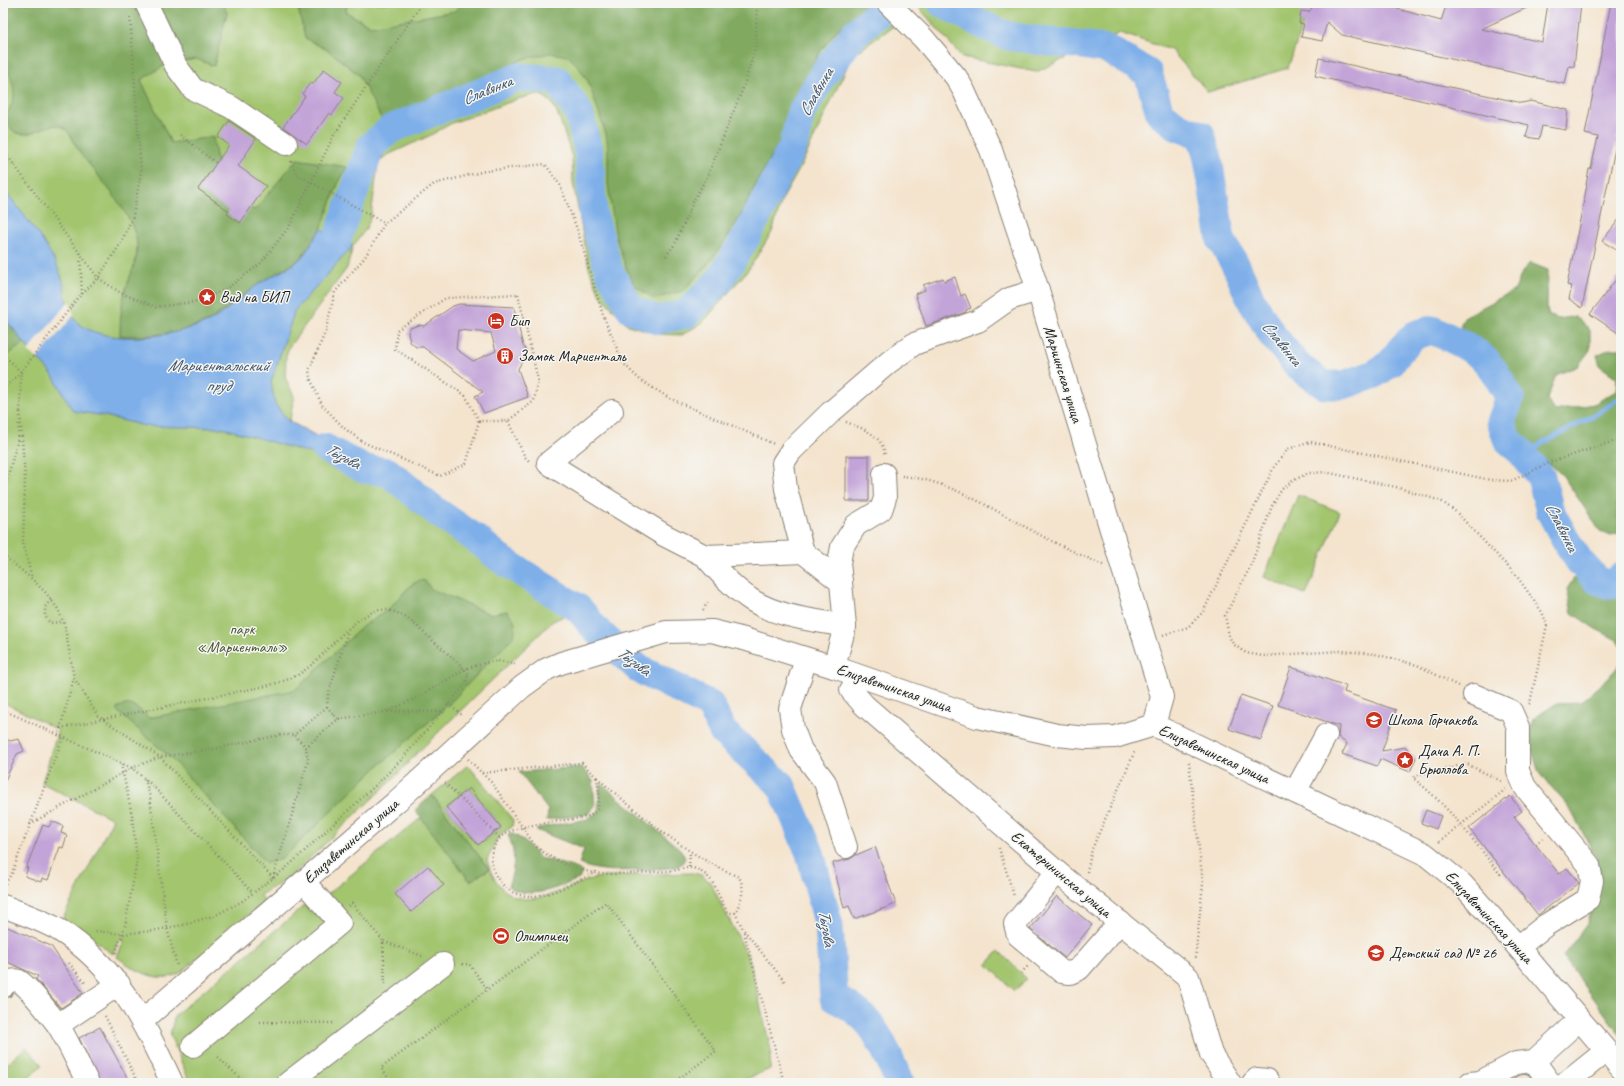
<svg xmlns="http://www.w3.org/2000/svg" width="1624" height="1086" viewBox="0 0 1624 1086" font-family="Caveat,sans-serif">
<rect width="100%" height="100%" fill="#f6f6f2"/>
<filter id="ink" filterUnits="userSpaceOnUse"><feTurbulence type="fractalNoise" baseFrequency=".025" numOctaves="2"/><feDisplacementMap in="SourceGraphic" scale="8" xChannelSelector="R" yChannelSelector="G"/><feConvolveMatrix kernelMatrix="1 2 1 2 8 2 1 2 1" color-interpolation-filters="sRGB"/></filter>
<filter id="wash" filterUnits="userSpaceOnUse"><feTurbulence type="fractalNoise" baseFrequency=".012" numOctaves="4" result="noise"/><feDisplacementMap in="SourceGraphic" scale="16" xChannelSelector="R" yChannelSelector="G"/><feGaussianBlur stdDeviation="0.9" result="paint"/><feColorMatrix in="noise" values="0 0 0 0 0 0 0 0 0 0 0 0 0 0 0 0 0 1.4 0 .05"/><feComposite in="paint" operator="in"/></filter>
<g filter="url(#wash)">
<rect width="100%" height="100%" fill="#f4e4ce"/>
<g fill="#a2c56e" stroke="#5f7045" fill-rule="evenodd">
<path d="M 3,3 L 872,3 L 895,25 L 852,56 L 800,168 L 782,200 L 772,232 L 749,269 L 702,323 L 682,335 L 658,334 L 628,325 L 600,295 L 589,268 L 573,182 L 572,157 L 559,117 L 552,103 L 545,97 L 537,94 L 518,99 L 452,123 L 429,136 L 392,153 L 384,157 L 378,164 L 371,216 L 366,229 L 353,246 L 347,268 L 289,347 L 286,356 L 285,377 L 294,396 L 289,426 L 340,457 L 364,469 L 388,472 L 437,512 L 479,541 L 502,560 L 579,609 L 553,621 L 414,756 L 398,774 L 289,878 L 260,895 L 264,899 L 263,903 L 180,973 C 158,985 135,970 117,957 L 124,940 L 119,940 L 113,954 L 88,936 L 79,934 L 60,924 L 113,819 L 42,783 L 58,730 L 3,702 Z"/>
<polygon points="915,3 1310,3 1288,68 1208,92 1171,50 1120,33 1036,72 962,57"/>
<polygon points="1298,495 1340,512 1306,595 1264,577"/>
<path d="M 468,765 L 513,820 L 512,827 L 501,834 L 497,839 L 487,860 C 490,871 494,879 501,887 C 529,917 571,881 601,877 C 612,875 624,876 635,875 C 654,875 674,873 693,873 L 701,875 L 710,882 L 749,958 L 771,1050 L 770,1069 L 737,1083 L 190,1083 L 170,1035 L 175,1015 L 310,901 L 314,905 L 422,817 L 470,881 L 489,869 L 432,795 ZM 469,788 L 501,827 L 478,845 L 446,807 Z"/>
<polygon points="999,951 1027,979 1014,991 987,964"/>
<polygon points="26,1047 42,1065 22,1083 3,1083 3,1068"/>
</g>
<g fill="#81aa61" stroke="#4e633e">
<path d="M 3,3 L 223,3 L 227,13 L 214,66 L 196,59 L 165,65 L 141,80 L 171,143 L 213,137 L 222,197 L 255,210 L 297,159 L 347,167 L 338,184 L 321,229 L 300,259 L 259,284 L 209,321 L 177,332 L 147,336 L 120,336 C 120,321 121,306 125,291 C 129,277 137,263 137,248 C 139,218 95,174 79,151 C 74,143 70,131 62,127 C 47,119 23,147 9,126 C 2,116 14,105 14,95 C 14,78 6,71 3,57 C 0,44 3,18 3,3 Z"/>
<polygon points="297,3 347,3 346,12 371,26 455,11 462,3 870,3 836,31 820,52 807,78 791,122 759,178 739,219 721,247 700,274 682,291 654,299 635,286 627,270 616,238 608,184 608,147 606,134 588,81 578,66 568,56 550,53 523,59 459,91 419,103 382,120 359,75 329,51 305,38"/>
<polygon points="1530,263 1548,270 1547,308 1549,316 1559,319 1576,316 1590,330 1590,350 1578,366 1556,375 1547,399 1555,411 1594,404 1616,391 1617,378 1600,366 1597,355 1610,349 1621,349 1621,502 1616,504 1620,533 1611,535 1600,531 1563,476 1515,431 1515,400 1497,361 1458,331 1464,317 1515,290 1523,270"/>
<polygon points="3,316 24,343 3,359"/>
<polygon points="1579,571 1609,591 1621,593 1621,646 1617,640 1594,628 1572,613 1567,589"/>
<path d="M 420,580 L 425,581 L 431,589 L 490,614 L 507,611 C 516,620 516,624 514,636 L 446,707 L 376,768 L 282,859 L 266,863 L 172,759 L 116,710 C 128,698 139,709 149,718 L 295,690 L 363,626 L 388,610 L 411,585 Z"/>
<polygon points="1621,663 1621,1036 1563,956 1587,924 1598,893 1597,859 1569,807 1539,773 1529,740 1533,719 1557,703 1580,702 1608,678"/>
<polygon points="582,767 593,781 595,806 588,814 547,820 548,810 519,772"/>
<path d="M 602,784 L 681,850 L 685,858 C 684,860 682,864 680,865 C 674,870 613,872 603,870 C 594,869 587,867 579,864 L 584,849 L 536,830 L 543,827 L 588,819 L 598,811 L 600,786 Z"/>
<polygon points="432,795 489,869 470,881 415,810"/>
<path d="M 513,834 L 523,840 L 541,859 L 547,859 L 578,869 L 582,872 L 579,879 C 556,888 531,901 508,886 C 515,868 516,853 508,835 Z"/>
</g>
<path fill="#7eafe9" stroke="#4d6682" d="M 3,188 C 23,215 54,249 63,282 C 66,295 66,312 77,322 C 106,348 175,336 208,322 C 223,315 244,294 259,284 C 272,275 289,269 300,259 C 308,251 314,238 321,229 L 353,246 L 295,310 L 271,382 L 275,404 L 287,420 L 322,439 L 348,457 L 363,464 L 356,472 L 313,454 L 223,428 L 145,426 L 105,416 L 73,411 L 52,374 L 29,349 L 3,316 Z"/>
<polygon fill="#f4e4ce" points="69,301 74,315 37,359 28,351"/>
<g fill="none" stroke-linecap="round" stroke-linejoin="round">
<polyline stroke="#7eafe9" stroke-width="5" points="1523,454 1598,413 1621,397"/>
<g stroke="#7eafe9" stroke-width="29">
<path d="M 942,3 L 987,27 L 1008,36 L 1048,42 L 1076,44 L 1107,49 L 1148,73 L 1160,113 L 1178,127 L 1201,135 L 1208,159 L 1221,240 L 1236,266 L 1251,300 L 1273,336 L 1299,367 L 1324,385 L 1343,385 L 1373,375 L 1391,363 L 1401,349 L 1415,335 L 1432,330 C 1450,338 1472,347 1486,361 C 1496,372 1503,386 1510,398 L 1501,422 L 1507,439 L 1523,454 L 1541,477 L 1550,511 L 1567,542 L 1580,562 L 1597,580 L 1610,585 L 1620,581 L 1621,577"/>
<polyline points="312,268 337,239 371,146 391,129 519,77 557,80 579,113 589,154 593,214 609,271 631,309 657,320 686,314 719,281 747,236 793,146 801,113 821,78 854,34 890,3"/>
<path d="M 325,448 L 364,469 L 388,472 L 437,512 L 479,541 L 502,560 L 579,609 L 597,631 L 639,669 L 710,705 L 723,732 L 781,785 L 810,853 L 829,926 L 834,998 C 876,1017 882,1044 900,1083"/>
</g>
</g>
<g id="blocks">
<g fill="#c3a4d8" fill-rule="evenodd">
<polygon points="1315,3 1376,3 1441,21 1447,3 1537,3 1481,29 1542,42 1548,3 1581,3 1574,67 1569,66 1565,84 1342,35 1327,22 1322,41 1301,37 1304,24 1299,23 1301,11 1309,12"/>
<polygon points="1611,3 1621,3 1621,120 1582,308 1569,299 1572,286 1567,285 1587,185 1586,185 1589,169 1591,169 1598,137 1585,134"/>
<polygon points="1319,58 1522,103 1531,101 1568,110 1566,130 1542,126 1539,139 1526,137 1529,125 1315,76"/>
<polygon points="324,69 342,82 335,92 344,98 332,115 329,113 307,144 283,127 305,96 302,94 310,83 313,84"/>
<polygon points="229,121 256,139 238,166 266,186 240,223 227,214 229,211 198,189 229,145 218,137"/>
<polygon points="1621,217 1621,253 1602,241"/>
<polygon points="1621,273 1621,335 1590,314"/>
<polygon points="955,277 961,296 965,294 971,308 966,310 966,312 926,326 915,294 925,290 923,285 943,278 944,281"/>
<path d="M 459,304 L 514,307 L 523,346 L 527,351 L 518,369 L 528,397 L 484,413 L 475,396 L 483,392 L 423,347 L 416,347 L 410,342 L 408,333 L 410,328 L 419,325 L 424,326 L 453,306 ZM 458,330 L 491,333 L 496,351 L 473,361 L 456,349 Z"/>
<rect x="846" y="456" width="23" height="45"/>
<polygon points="1291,667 1346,686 1344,692 1396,710 1382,751 1406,747 1411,755 1416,758 1410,772 1380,759 1377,766 1342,754 1347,744 1338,737 1339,726 1278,705"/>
<polygon points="1241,695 1273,706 1261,740 1229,729"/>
<polygon points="3,737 10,741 19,739 24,751 17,754 3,785"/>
<polygon points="469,788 501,827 478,845 446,807"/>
<polygon points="1510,796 1522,811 1514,817 1559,874 1567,868 1579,883 1538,915 1469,828"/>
<polygon points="1426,810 1441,816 1436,829 1421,823"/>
<polygon points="52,821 63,826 61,833 67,835 63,848 60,847 48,880 42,878 41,882 25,876 28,868 26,868 43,825 49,827"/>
<polygon points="875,847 896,904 854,919 849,906 844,908 833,863 850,859 856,855"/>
<polygon points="428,866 444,885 411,912 395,894"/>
<polygon points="1057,896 1092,925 1065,958 1030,929"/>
<polygon points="3,925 51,946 83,993 61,1008 36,979 38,976 3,960"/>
<polygon points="100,1027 130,1083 100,1083 79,1038"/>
<polygon points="1528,1074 1535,1083 1505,1083 1520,1075"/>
</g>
</g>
</g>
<g filter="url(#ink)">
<use href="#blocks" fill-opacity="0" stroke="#888075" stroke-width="1"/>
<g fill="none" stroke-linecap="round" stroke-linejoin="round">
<g stroke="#888075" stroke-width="24">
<g id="minor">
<polyline points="146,3 176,66 193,89 231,107 286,144"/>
<polyline points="888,3 924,39 956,77 964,91 991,150 1038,290 1162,697 1154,725"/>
<polyline points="612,411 548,463 664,535 705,556 803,552 841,582 845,626 834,667"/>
<polyline points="803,552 786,489 783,463 791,451 831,412 889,362 914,344 978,321 1009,299 1038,290"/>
<path d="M 705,556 C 720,573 734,589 753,601 C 779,617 815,620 845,626"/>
<polyline points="841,582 839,563 842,547 856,525 881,510 885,498 884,474"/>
<polyline points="806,659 790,709 793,729 801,750 825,782 846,847"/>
<polyline points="851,690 864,705 1057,872 1188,977 1211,1054 1230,1083"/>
<polyline points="1474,695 1511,711 1518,727 1518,771 1525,787 1589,865 1592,881 1588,899 1546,925 1518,947"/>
<polyline points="1295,792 1326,735"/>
<polyline points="1057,872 1015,924 1018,935 1062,972 1070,973 1079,969 1120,922"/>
<path d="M 3,906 C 21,913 42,920 59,930 C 118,967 144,1023 172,1083"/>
<path d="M 3,987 C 5,982 13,979 19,981 C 27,985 52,1017 58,1025 C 69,1043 78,1064 88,1083"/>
<polyline points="142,1021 397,801 522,687 547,669 561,663 666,632 712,631 744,639 834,667 977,717 1057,735 1087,738 1115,737 1154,725 1425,854 1462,884 1518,947 1621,1068"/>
<polyline points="58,1025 119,984"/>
<polyline points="193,1046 340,923 304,882"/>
<polyline points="1534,1061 1550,1083"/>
<polyline points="288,1083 443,964"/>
<polyline points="1253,1083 1257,1079 1267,1080 1269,1083"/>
<polyline points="1470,1083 1480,1082 1516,1063 1534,1061 1579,1020"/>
<polyline points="1566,1083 1606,1051"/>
</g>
</g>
<g stroke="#888075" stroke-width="2.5" stroke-dasharray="1 3" stroke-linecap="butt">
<polyline points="180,135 216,163"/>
<polyline points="3,150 98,278 121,293 156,307 194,302 226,289 260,264 289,227 334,135 422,3"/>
<polyline points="291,161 296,174 385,223"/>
<polyline points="80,253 82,294"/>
<polyline points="666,256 675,244 694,200 708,175 743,88 756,46 757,3"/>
<polygon points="518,294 538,380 534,401 508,421 479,421 465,395 395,349 397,330 446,298"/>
<polyline points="3,354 21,372 20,412"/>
<polyline points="3,389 21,372 77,299 98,278 121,243 133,216 141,172 130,15"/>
<polyline points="20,412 25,478 23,543 32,578"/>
<polyline points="479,421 466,464 440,476 363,442 344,428 322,405 310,378 309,370 325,333 335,292 365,257 385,223 434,184 485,171 545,164 560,185 577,229 603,315 623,363 639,379 669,398 774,444"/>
<polyline points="508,421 525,457 530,462"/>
<path d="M 846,422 C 864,429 883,435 885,456"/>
<path d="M 902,476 C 949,480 990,508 1031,530 C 1054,543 1079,554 1103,565"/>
<polyline points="3,495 18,439 19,423"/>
<polyline points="3,555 32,579 46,593 58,609 65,627 74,678 58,736"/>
<polyline points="51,600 45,607 45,616 50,623 63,622"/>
<polyline points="703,610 709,600"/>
<polyline points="1163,635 1188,627 1203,612 1274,467 1288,449 1311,442 1491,480 1511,481 1551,462 1621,439"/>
<polyline points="74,678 98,716 160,757 273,878"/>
<polyline points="1458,686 1417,665 1375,654 1341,651 1262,656 1246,653 1233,644 1229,636 1225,616 1251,565 1272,506 1282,489 1294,480 1309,473 1325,472 1396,487 1441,501 1456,512 1516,575 1542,612 1547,625 1530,703 1528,705"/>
<polyline points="448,704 462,715"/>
<polyline points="327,707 328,695 348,631"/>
<polyline points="3,710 132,768 151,784 253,893"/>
<polyline points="388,712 409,711 441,712"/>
<polyline points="338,719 327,707 294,735 306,747 338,719 385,712 415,699 465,669 484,663 498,661 515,664"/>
<path d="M 60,728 L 266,686 C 280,682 294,679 305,670 C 325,656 361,605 387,610 C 405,613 419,628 432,640 C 444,650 457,661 468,673 L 466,684 L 401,760 L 377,784 L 285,869 L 241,902 L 216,915 L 183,925 L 151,931 L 123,934 L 94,931"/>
<path d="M 468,759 L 492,783 L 534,844 C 548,860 585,874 606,874 C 628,874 650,872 671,871 C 683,870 688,864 700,871 C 719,882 717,899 729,913 L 735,913 L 743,929 L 785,982"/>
<polyline points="1189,762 1203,883 1195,960"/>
<polyline points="482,773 582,763 597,778"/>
<polyline points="145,779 150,797 167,928 177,966"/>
<path d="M 1501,781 L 1467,764 L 1420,774 L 1413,778 C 1448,805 1473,840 1500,874 L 1503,871"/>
<polyline points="445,783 500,838"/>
<polyline points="30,824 132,768 160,757 213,749 280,735 294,735"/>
<polyline points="1439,842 1506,789"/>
<polyline points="1536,844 1543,838"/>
<polyline points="999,848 1014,896"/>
<polyline points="689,867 690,853"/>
<path d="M 596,872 C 575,882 551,897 528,896 C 494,895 476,848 509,832 C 529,823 567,821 590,816 L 598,809 L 599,794 L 597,778 C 645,818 681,852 739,877 C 746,890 741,901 735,913"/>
<polyline points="1087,872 1092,849 1135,751"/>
<polyline points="273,878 308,761 306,747"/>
<polyline points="3,887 12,873 63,737"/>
<polyline points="349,906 352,903 383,941"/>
<polyline points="744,932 783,1079 754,1083"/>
<polyline points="116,953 125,926 137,860 132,815 121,764"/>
<polyline points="69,963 86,984"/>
<polyline points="462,964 469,964 487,989"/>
<polyline points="1021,973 1028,966"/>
<polyline points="385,984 383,941 422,956"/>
<polyline points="105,1016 138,1083"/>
<polyline points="260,1022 335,1023"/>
<polyline points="218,1057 245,1083"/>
<polyline points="783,1079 790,1083"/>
<polyline points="392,1083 381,1068 606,902 716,1051 673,1083"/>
</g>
<use href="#minor" stroke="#fff" stroke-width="22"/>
</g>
</g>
<defs>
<g id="sight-disc" transform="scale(0.9)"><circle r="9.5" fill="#c8321e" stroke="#f6f6f2"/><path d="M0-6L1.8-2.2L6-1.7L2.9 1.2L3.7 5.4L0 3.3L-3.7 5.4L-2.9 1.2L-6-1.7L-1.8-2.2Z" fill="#fff"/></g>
<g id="hotel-disc" transform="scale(0.9)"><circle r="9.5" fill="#c8321e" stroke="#f6f6f2"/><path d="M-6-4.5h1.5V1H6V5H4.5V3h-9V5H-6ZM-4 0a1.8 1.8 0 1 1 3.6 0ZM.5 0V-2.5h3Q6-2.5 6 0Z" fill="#fff"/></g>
<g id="building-disc" transform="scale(0.9)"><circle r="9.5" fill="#c8321e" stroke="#f6f6f2"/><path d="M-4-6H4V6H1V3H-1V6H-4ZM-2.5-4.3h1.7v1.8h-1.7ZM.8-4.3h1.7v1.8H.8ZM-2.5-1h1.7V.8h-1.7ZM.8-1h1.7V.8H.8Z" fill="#fff"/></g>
<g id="school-disc" transform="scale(0.9)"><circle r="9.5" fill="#c8321e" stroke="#f6f6f2"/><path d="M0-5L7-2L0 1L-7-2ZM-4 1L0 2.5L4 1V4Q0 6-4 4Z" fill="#fff"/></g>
<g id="stadium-disc" transform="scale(0.9)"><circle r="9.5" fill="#c8321e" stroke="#f6f6f2"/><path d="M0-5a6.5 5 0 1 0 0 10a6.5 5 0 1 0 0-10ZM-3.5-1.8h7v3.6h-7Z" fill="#fff"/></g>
</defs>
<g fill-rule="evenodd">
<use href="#sight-disc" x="207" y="297"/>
<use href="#hotel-disc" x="496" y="321"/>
<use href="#building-disc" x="505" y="356"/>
<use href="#school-disc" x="1374" y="720"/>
<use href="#sight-disc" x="1405" y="760"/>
<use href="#stadium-disc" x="501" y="936"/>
<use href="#school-disc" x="1376" y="953"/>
</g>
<g text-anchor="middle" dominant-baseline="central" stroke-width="3" stroke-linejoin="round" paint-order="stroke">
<g font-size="16" fill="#1c1c1c" stroke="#f6f6f2" text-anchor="start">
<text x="220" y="297">Вид на БИП</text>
<text x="509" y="321">Бип</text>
<text x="518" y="356">Замок Мариенталь</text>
<text x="1387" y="720">Школа Горчакова</text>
<text x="1418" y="751">Дача А. П.<tspan x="1418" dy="18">Брюллова</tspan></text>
<text x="514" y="936">Олимпиец</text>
<text x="1389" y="953">Детский сад № 26</text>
</g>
<g font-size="16" fill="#1c1c1c" stroke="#f6f6f2">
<text transform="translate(1063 374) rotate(73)">Мариинская улица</text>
<text transform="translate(894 688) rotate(19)">Елизаветинская улица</text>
<text transform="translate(1214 754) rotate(25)">Елизаветинская улица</text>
<text transform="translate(351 841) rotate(-41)">Елизаветинская улица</text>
<text transform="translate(1061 874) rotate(40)">Екатерининская улица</text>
<text transform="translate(1489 917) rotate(47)">Елизаветинская улица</text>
</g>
<g font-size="16" fill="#4b5739" stroke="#f6f6f2">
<text x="242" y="629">парк<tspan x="242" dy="18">«Мариенталь»</tspan></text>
</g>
<g font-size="17" font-style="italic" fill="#43576e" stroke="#f6f6f2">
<text transform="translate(487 90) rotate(-22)">Славянка</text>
<text transform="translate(816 92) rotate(-60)">Славянка</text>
<text transform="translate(1282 343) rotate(51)">Славянка</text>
<text x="218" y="365">Мариентальский<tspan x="218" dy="20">пруд</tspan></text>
<text transform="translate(343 456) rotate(29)">Тызьва</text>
<text transform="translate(1562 527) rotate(63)">Славянка</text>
<text transform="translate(634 661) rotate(37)">Тызьва</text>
<text transform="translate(827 928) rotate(81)">Тызьва</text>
</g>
</g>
<rect width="1624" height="1086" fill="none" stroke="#f6f6f2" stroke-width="16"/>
</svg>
